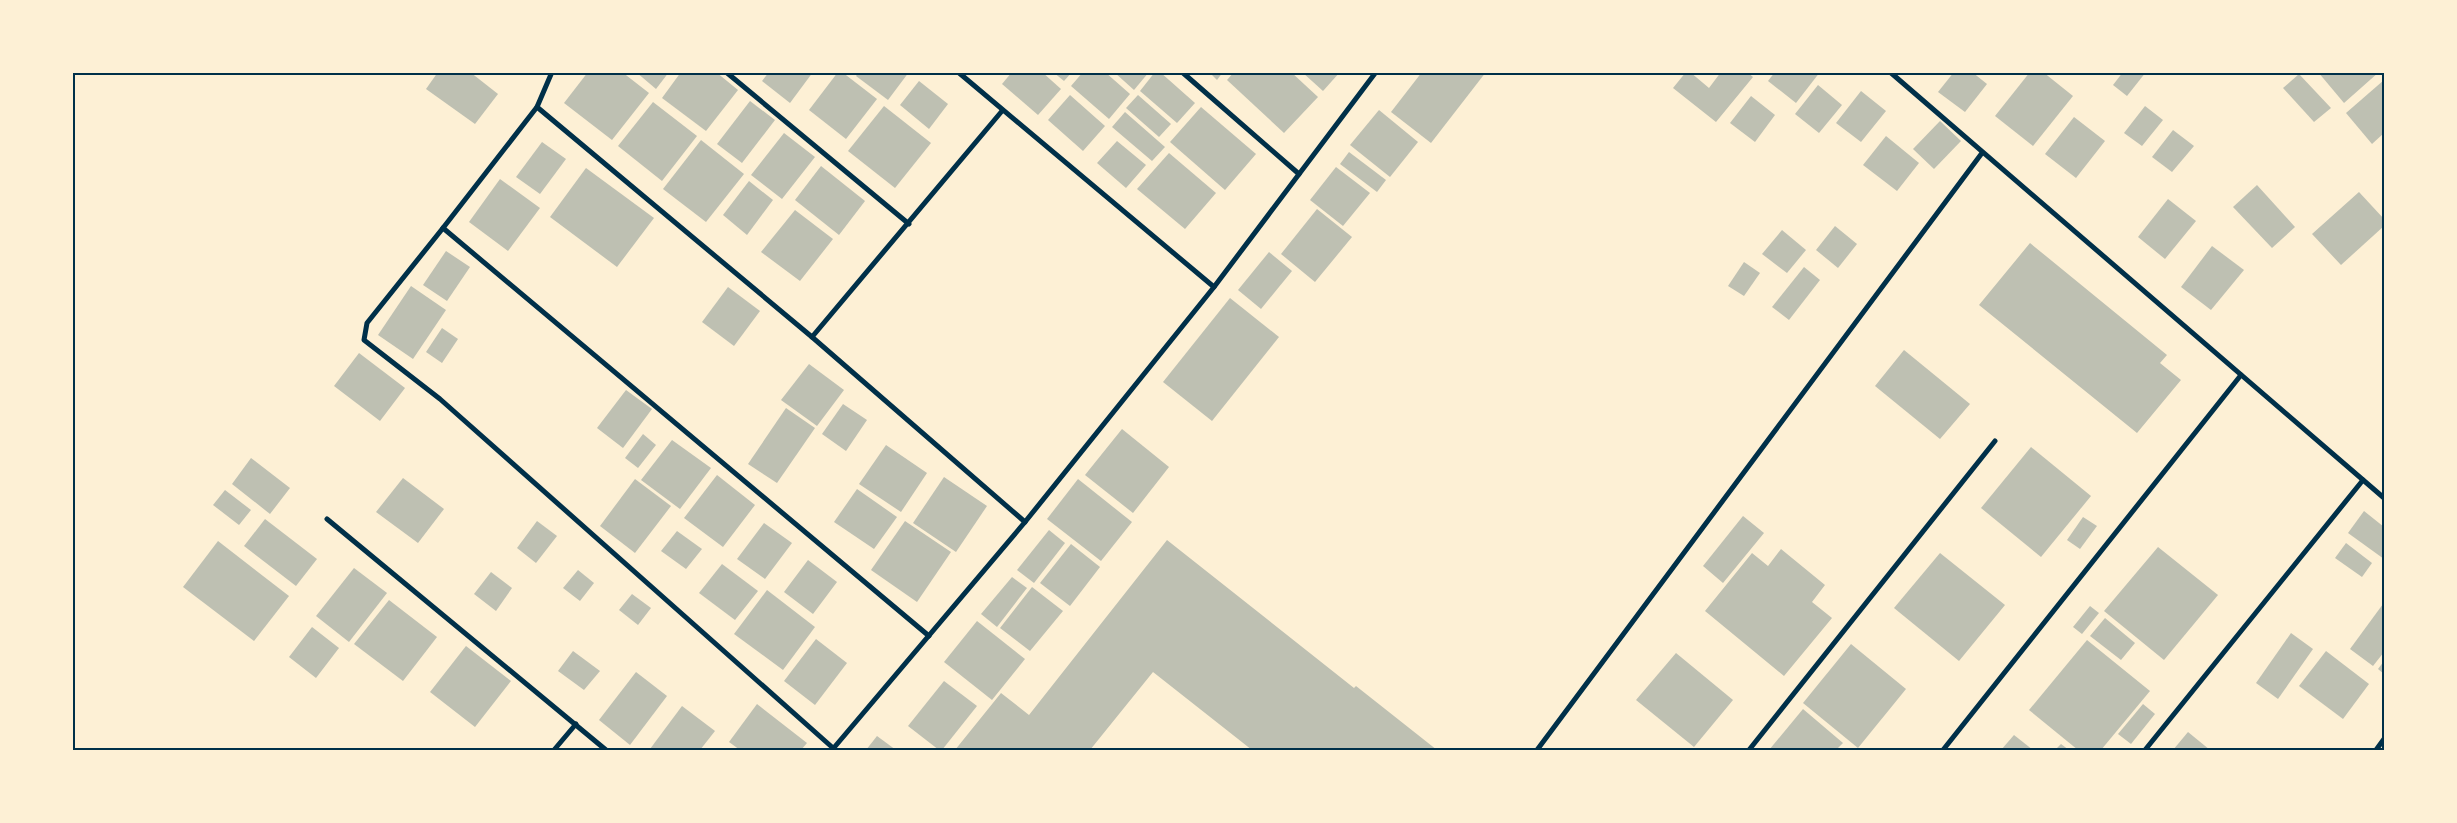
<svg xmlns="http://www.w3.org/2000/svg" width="2457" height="823" viewBox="0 0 2457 823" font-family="Figtree,sans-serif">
<rect width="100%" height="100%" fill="#fdf0d5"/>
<g fill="#bec0b2">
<polygon points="438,72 470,72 498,94 475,124 426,89"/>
<polygon points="588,72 622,72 649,93 612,140 564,103"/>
<polygon points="636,72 669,72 656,89"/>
<polygon points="681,72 716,72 738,90 706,131 662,98"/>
<polygon points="769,72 813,72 790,103 762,81"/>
<polygon points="838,72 842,72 877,99 846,139 809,110"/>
<polygon points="859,72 909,72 888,100 856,76"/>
<polygon points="1012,72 1042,72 1061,89 1038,115 1002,84"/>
<polygon points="1053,72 1072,72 1064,81"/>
<polygon points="1083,72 1105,72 1130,94 1109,119 1071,86"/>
<polygon points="1114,72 1149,72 1134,90"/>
<polygon points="1155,72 1160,72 1195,103 1177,123 1140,91"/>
<polygon points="1209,72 1223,72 1217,80"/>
<polygon points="1234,72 1291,72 1318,97 1284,133 1227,80"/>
<polygon points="1302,72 1340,72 1323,91"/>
<polygon points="1422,72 1486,72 1431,143 1391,112"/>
<polygon points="1686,72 1690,72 1709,88 1721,72 1747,72 1753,77 1716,122 1673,88"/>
<polygon points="1775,72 1820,72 1796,103 1768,81"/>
<polygon points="1954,72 1972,72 1987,84 1965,112 1938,92"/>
<polygon points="2030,72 2043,72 2073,96 2033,146 1995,116"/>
<polygon points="2123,72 2146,72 2127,96 2113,85"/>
<polygon points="2318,72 2379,72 2344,103"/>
<polygon points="2299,74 2331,108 2314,122 2283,88"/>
<polygon points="2384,80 2384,133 2372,144 2346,113"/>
<polygon points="919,81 948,104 929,129 900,105"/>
<polygon points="1818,85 1842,105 1819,133 1795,114"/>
<polygon points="1861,91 1886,111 1861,142 1836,123"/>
<polygon points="1070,95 1105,126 1083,151 1048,120"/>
<polygon points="1138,95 1171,124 1159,137 1126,108"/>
<polygon points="1751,96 1775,115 1755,142 1730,123"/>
<polygon points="750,101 775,120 742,163 717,144"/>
<polygon points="653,102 697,136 662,181 618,146"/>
<polygon points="884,106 931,143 895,188 848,151"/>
<polygon points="2145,106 2163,120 2142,146 2124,133"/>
<polygon points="1201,107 1256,154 1225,190 1170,142"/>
<polygon points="1379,110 1418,142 1390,177 1350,145"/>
<polygon points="1125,112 1165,147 1152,161 1112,127"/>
<polygon points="2074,117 2105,141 2076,178 2045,154"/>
<polygon points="1940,121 1961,141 1934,169 1913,149"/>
<polygon points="2173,130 2194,146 2172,172 2152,157"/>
<polygon points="784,133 815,157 782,199 751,175"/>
<polygon points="1886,136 1919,163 1897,191 1863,165"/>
<polygon points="701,140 744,174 706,222 663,189"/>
<polygon points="1117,141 1146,165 1126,188 1097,163"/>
<polygon points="542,142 566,159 540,194 516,177"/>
<polygon points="1349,152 1386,180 1377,192 1340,164"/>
<polygon points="1169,153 1216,193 1185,229 1137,189"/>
<polygon points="821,166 865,201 839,235 795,200"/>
<polygon points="1336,167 1370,193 1343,226 1310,200"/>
<polygon points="586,168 654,218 617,267 550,217"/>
<polygon points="500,179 540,208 508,251 469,222"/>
<polygon points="749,181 773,200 747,235 723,215"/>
<polygon points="2257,185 2295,227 2272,248 2233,207"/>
<polygon points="2359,192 2384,219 2384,226 2341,265 2312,234"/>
<polygon points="2168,199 2196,221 2165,259 2138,237"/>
<polygon points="1317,209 1352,237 1315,282 1281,254"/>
<polygon points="795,210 833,239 800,281 761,252"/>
<polygon points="1835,226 1857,244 1838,268 1816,250"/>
<polygon points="1782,230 1806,250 1787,273 1762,254"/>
<polygon points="2030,243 2167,355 2160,363 2181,380 2137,433 1979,305"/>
<polygon points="2212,246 2244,270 2211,310 2181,287"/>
<polygon points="446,251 470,267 447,301 423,285"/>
<polygon points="1269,252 1292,271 1261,309 1238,290"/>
<polygon points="1744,262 1760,273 1744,296 1728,286"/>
<polygon points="1804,267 1820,280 1789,320 1772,307"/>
<polygon points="411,286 446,310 413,359 378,335"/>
<polygon points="728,287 760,311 734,346 702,322"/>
<polygon points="1230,298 1279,337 1212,421 1163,382"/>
<polygon points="442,328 458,339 442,363 426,352"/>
<polygon points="1904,350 1970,404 1940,439 1875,386"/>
<polygon points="359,353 405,388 380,421 334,386"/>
<polygon points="809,364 844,390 817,426 781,400"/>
<polygon points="626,390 652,409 623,448 597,428"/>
<polygon points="843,404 867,420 846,451 822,434"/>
<polygon points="786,408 815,428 777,483 748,464"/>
<polygon points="1122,429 1169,467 1133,513 1085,475"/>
<polygon points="643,434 656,445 638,468 625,458"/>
<polygon points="672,440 711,468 680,509 641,480"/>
<polygon points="886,445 927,473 901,512 859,484"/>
<polygon points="2031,447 2091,496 2041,557 1981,508"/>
<polygon points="251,458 290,488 270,514 232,484"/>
<polygon points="717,475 755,505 723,547 684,518"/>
<polygon points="944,477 987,506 956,552 913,523"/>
<polygon points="403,478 444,509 418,543 376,512"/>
<polygon points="635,479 671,506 635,553 600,526"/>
<polygon points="1078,479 1132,522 1101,561 1047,519"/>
<polygon points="857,489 897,517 874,549 834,522"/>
<polygon points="225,490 251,510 239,525 213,505"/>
<polygon points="2364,511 2384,527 2384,559 2348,533"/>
<polygon points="1743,516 1764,533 1723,583 1703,566"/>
<polygon points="2083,517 2097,526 2080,549 2067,540"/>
<polygon points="265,519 317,559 296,586 244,546"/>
<polygon points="537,521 557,536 536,563 517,548"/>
<polygon points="905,521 951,552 917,602 871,570"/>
<polygon points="764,523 792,543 765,579 737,559"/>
<polygon points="1049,530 1065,543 1034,583 1017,570"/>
<polygon points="677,531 702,549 686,569 661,551"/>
<polygon points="1167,540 1354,688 1356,686 1437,750 1252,750 1153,672 1090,750 955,750 1001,693 1029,715"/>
<polygon points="218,541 289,596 254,641 183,587"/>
<polygon points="2346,543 2372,563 2362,577 2335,558"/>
<polygon points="1071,544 1100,567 1070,606 1040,583"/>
<polygon points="2158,547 2218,595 2164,660 2104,611"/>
<polygon points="1781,549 1825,585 1812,602 1832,618 1784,676 1705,611 1752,553 1768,566"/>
<polygon points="1940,553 2005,605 1959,661 1894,608"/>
<polygon points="808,560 837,582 813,614 784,592"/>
<polygon points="722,564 758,591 735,620 699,593"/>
<polygon points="354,568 387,593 349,642 316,616"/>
<polygon points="578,570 594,583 580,601 563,588"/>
<polygon points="491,572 512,588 496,611 474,594"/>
<polygon points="1012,577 1027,588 997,627 981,614"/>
<polygon points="1032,587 1063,611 1030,651 1000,628"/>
<polygon points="767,590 815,627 783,670 734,634"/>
<polygon points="632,594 651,608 638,625 619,610"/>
<polygon points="389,600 437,637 403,681 354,644"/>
<polygon points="2383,604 2384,652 2373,666 2350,649"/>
<polygon points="2090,606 2099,613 2082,634 2073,627"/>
<polygon points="2105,618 2135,643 2121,660 2090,636"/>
<polygon points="977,621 1025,659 992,700 944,662"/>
<polygon points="312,627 339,648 316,678 289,657"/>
<polygon points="2291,633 2313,649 2278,699 2256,683"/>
<polygon points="816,639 847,663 815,705 784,681"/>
<polygon points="2087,640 2150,691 2101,750 2078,750 2029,710"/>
<polygon points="1851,644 1906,689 1858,748 1803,703"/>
<polygon points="466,646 511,681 475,727 430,692"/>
<polygon points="573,651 600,671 584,690 558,671"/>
<polygon points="2326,651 2369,684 2343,719 2299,686"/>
<polygon points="1676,653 1733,700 1694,747 1636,700"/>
<polygon points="2384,661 2384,674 2378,669"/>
<polygon points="636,672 667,696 630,745 599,720"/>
<polygon points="944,681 977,706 942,750 939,750 908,726"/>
<polygon points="757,704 807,743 801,750 740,750 729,742"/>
<polygon points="2143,704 2155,714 2131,744 2118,734"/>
<polygon points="682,706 715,731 700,750 652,750 650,749"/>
<polygon points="1803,709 1843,743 1836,750 1769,750"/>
<polygon points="2188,732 2210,750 2173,750"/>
<polygon points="2014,735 2033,750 2001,750"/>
<polygon points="877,736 896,750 866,750"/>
<polygon points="2061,744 2069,750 2055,750"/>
</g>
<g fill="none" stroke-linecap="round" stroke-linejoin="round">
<g stroke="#003049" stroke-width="5">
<polyline points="552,72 537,107 812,337 1025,522"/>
<polyline points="726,72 909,224"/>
<polyline points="958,72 1214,287"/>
<polyline points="1182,72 1299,174"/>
<polyline points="1890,72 2384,498"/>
<polyline points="537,107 443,228 367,323 364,340 440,399 833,748"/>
<polyline points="443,228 929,636"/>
<polyline points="812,337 1002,111"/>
<polyline points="327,519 606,750"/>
<polyline points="554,750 576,724"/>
<polyline points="832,750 1025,522 1214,287 1376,72"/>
<polyline points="1537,750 1982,153"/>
<polyline points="1749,750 1995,441"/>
<polyline points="1943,750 2241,375"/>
<polyline points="2145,750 2363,480"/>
<polyline points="2376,750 2384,739"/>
</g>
</g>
<rect width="2457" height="823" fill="none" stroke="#fdf0d5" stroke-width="148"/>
<rect x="74" y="74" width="2309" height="675" fill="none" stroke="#003049" stroke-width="2"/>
</svg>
